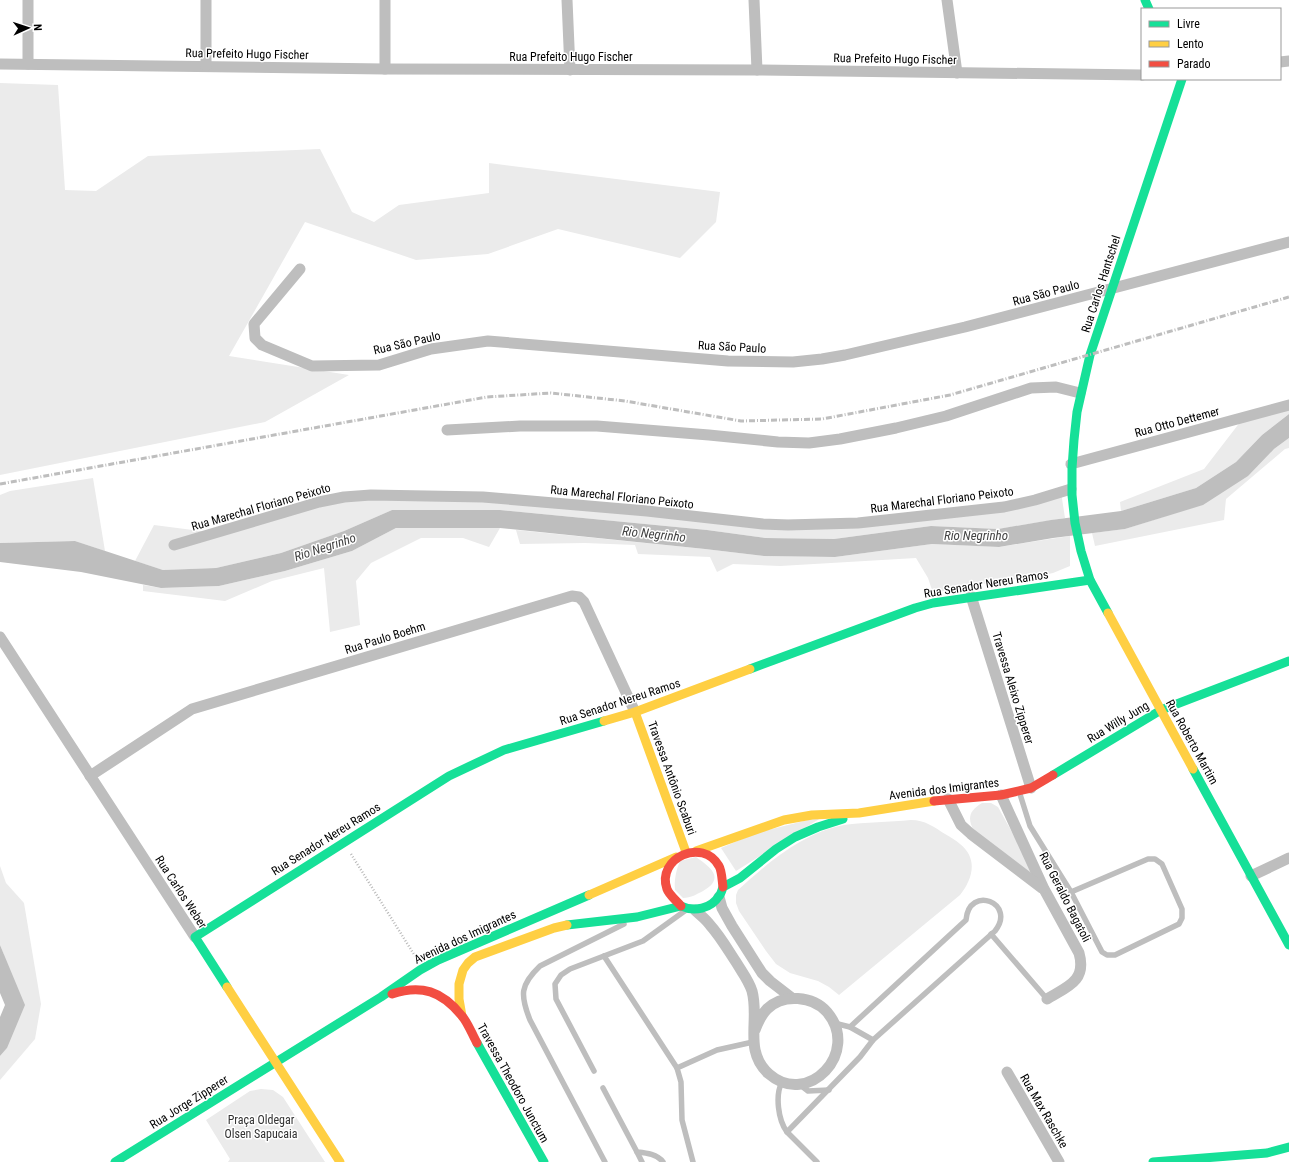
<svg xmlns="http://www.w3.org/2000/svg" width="1289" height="1162" viewBox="0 0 1289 1162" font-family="'Roboto Condensed',sans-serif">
<rect width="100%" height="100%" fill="#fff"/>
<g fill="#ebebeb">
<polygon points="0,83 58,85 65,190 96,191 148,156 320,149 352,212 374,222 399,205 489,193 489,163 720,192 716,222 680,258 558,229 488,254 416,260 305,222 229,356 349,375 265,422 0,475"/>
<polygon points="1289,405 1289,414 1262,435 1236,462 1196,488 1121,511 1120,502 1204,469 1244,417"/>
<polygon points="1289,438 1289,448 1285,449 1226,499 1224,520 1095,546 1092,533 1125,529 1163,517 1274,449"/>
<polygon points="93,478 105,551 75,541 0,543 0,495 10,491"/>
<polygon points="1061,492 1065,518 998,529 931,526 834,539 765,538 707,530 500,510 392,510 344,531 281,553 216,568 163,570 135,561 154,525 216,533 319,502 425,495 723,520 901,519"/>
<polygon points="396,528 500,528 489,547 463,538 421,538 371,563 356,581 360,625 330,632 324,568 272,581 225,601 143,591 143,585 161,588 219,586 285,571 352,551"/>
<polygon points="516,530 705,549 764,556 835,557 932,544 999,547 1070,536 1070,566 1053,573 1034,577 999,581 933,593 928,578 916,558 780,566 733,564 717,572 710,557 638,554 635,545 585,543 520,544"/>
<path d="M 982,803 L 991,803 L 998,807 L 1033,870 L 1031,873 L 974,831 C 967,818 969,811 982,803 Z"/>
<polygon points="824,816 736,871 721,848 756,833"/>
<path d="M 911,820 C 925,820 934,827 945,834 C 950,837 956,840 960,844 C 979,859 972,880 960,895 L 839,995 L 829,987 L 818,981 L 790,973 L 776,964 L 766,951 L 739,911 L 736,903 L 736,895 L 738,890 C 768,863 802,833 844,825 C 866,822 889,822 911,820 Z"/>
<path d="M 696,857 C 710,867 726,878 703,891 C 697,894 691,898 683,898 L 675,890 C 674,881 676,870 680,861 Z"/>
<polygon points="0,866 6,883 24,903 41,1004 35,1039 0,1080 0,1056 7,1048 4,955 0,945"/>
<polygon points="261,1089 273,1090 283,1097 325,1162 228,1162 230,1159 206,1120 250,1091"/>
</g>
<g fill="#bebebe">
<polygon points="1289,414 1289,438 1274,449 1248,476 1203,505 1125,529 1053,538 999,547 932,544 835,557 764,556 705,549 500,528 396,528 352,551 285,571 219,586 161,588 81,572 0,562 0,543 75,541 163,570 216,568 281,553 344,531 392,510 500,510 707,530 765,538 834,539 931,526 998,529 1051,520 1121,511 1196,488 1236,462 1262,435"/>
<polygon points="0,945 25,1005 7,1048 0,1056 0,1017 5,1005 0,993"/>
</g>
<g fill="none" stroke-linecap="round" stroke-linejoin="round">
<polyline stroke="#b9b9b9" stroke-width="2.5" stroke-dasharray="1 2" stroke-linecap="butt" points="351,854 415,956"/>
<g stroke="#bebebe" stroke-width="5.5">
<polyline points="1019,791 1030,826 1071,892 1102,952 1107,955 1115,955 1179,924 1182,918 1182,909 1162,864 1155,859 1148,859 1071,892"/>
<polyline points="991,934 1047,999"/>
<polyline points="604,956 677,1068"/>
<polyline points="834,1023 850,1027 873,1040"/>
<polyline points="594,1071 556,999 555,984 561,975 570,969 643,941 686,910"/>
<path d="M 782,1082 C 775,1095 778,1120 787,1132 L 817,1162"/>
<polyline points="799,1084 808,1091 829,1090"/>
<path d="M 603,1088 L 637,1152 C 646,1153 657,1154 663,1162"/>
<path d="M 787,1132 L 860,1057 L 873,1040 L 995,931 C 1017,903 969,884 966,920 L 850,1027"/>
<polyline points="637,1152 642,1162"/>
<path d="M 605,1162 L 530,1020 C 520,995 520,985 540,966 L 624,924"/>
<polyline points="693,1162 682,1120 681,1082 677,1068 717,1050 753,1042"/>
</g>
<g stroke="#bebebe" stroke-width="11">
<polyline points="28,0 28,64"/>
<polyline points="385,0 385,69"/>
<polyline points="567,0 570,70"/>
<polyline points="754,0 757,70"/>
<polyline points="947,0 957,73"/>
<polyline points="1280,62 1289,61"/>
<polyline points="0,64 385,69 757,70 1142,75"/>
<polyline points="206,66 206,0"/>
<polyline points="300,269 254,324 255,338 262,345 312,366 379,365 431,349 488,341 728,361 793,362 822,359 845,355 965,327 1289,242"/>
<polyline points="447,430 520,426 597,426 709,435 778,442 809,443 840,439 896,428 946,416 1031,388 1056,387 1080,393"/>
<polyline points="1071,464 1289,405"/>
<polyline points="174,545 319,502 344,497 371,495 483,497 647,511 763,524 788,525 858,523 1004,507 1035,500 1071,489"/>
<polyline points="971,596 1031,788"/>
<polyline points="0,637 195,937"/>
<polyline points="90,776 192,709 572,596 579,597 584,602 635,712"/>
<path d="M 1001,795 L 1044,889 L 1079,953 C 1087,981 1067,987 1047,999"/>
<polyline points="948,799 961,825 971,834 1042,888"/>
<polyline points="1251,876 1289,858"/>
<polyline points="719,897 722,908 732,926 762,973 770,981 792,998"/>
<path d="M 695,910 C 700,915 706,919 710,925 C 720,936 728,950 736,962 C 742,972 749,981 752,991 C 760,1020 743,1051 769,1074 C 808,1108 861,1052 827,1012 C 813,996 783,993 767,1009 C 761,1015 758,1022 755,1030"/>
<polyline points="1007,1072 1059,1162"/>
</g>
<g stroke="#16e098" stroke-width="9">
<polyline points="1145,0 1149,9"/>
<polyline points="1108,613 1090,580 1081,551 1075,523 1072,495 1072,468 1074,440 1077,412 1090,355 1182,79"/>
<polyline points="750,669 915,608 933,603 1090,580"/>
<polyline points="1193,769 1289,945"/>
<polyline points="1053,775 1161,710 1289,661"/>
<path d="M 567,925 L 637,917 L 681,906 C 694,912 711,909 719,896 C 721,894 722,890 723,887 L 740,878 L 776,849 L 795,837 L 818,827 L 843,819"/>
<polyline points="227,987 195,937 449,776 504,750 604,721"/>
<polyline points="477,1043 544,1162"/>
<polyline points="115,1162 381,997 420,970 438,960 589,895"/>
<polyline points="1153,1162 1267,1153 1289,1147"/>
</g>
<g stroke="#ffcf43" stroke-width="9">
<polyline points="1108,613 1193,769"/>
<polyline points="635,712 686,852"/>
<polyline points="604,721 635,712 750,669"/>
<polyline points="696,851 784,820 812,815 859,813 934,801"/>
<polyline points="589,895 676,857"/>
<polyline points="227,987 340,1162"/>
<polyline points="462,1016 459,999 459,984 463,970 468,963 475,957 554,928 567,925"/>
</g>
<g stroke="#f24e42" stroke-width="9">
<polyline points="934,801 1001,795 1031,788 1053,775"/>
<path d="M 681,906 C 677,901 669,895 667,889 C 656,858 703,837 719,866 C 722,871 722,881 723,887"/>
<path d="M 392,994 C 421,984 442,991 462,1016 C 468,1023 472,1034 477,1043"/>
</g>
<polyline stroke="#bebebe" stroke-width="3" stroke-dasharray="6 2 1 2" stroke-linecap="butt" points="0,484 487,397 551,393 625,401 741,421 822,419 950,395 1289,297"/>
</g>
<g text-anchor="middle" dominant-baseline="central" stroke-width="3" stroke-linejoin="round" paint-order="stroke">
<g font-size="12" fill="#000" stroke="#fff">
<text transform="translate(247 54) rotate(1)">Rua Prefeito Hugo Fischer</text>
<text x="571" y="57">Rua Prefeito Hugo Fischer</text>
<text transform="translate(895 59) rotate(1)">Rua Prefeito Hugo Fischer</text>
<text transform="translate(1101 284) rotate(-72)">Rua Carlos Hantschel</text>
<text transform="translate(1046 293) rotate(-15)">Rua São Paulo</text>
<text transform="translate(407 343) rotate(-13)">Rua São Paulo</text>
<text transform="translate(732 347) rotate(3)">Rua São Paulo</text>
<text transform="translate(1177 422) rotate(-15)">Rua Otto Dettemer</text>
<text transform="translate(622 497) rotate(6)">Rua Marechal Floriano Peixoto</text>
<text transform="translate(942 500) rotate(-7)">Rua Marechal Floriano Peixoto</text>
<text transform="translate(261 507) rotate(-16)">Rua Marechal Floriano Peixoto</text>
<text transform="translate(986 584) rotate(-9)">Rua Senador Nereu Ramos</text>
<text transform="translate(385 638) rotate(-17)">Rua Paulo Boehm</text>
<text transform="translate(1013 688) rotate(73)">Travessa Aleixo Zipperer</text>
<text transform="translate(620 702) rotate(-18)">Rua Senador Nereu Ramos</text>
<text transform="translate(1118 722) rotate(-31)">Rua Willy Jung</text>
<text transform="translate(1192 742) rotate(61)">Rua Roberto Martim</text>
<text transform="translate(672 778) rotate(70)">Travessa Antônio Scaburi</text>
<text transform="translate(944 789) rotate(-7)">Avenida dos Imigrantes</text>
<text transform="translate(326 839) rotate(-32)">Rua Senador Nereu Ramos</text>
<text transform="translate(181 892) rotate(57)">Rua Carlos Weber</text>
<text transform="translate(1065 897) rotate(63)">Rua Geraldo Bagatoli</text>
<text transform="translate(465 937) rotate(-25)">Avenida dos Imigrantes</text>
<text transform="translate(513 1083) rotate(61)">Travessa Theodoro Junctum</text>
<text transform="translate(189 1102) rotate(-32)">Rua Jorge Zipperer</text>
<text transform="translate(1044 1111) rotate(60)">Rua Max Raschke</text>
</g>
<g font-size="12" fill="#323232" stroke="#fff">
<text x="261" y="1120">Praça Oldegar<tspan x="261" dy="14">Olsen Sapucaia</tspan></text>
</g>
<g font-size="13" font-style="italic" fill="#434343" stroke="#fff">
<text transform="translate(654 534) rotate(6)">Rio Negrinho</text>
<text x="976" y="535">Rio Negrinho</text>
<text transform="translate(325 547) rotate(-18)">Rio Negrinho</text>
</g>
</g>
<rect x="1141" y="8" width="140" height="72" fill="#ffffff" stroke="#999999"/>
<rect x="1149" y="21" width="20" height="6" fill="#16e098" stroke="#999999"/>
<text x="1177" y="28" font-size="12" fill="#000000">Livre</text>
<rect x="1149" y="41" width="20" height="6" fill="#ffcf43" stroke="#999999"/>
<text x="1177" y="48" font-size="12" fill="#000000">Lento</text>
<rect x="1149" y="61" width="20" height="6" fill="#f24e42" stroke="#999999"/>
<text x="1177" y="68" font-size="12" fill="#000000">Parado</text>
<g transform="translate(28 28) rotate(87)" stroke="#ffffff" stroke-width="3" paint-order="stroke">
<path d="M0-3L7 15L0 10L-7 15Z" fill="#000000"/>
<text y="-6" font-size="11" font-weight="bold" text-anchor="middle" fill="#000000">N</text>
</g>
</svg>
